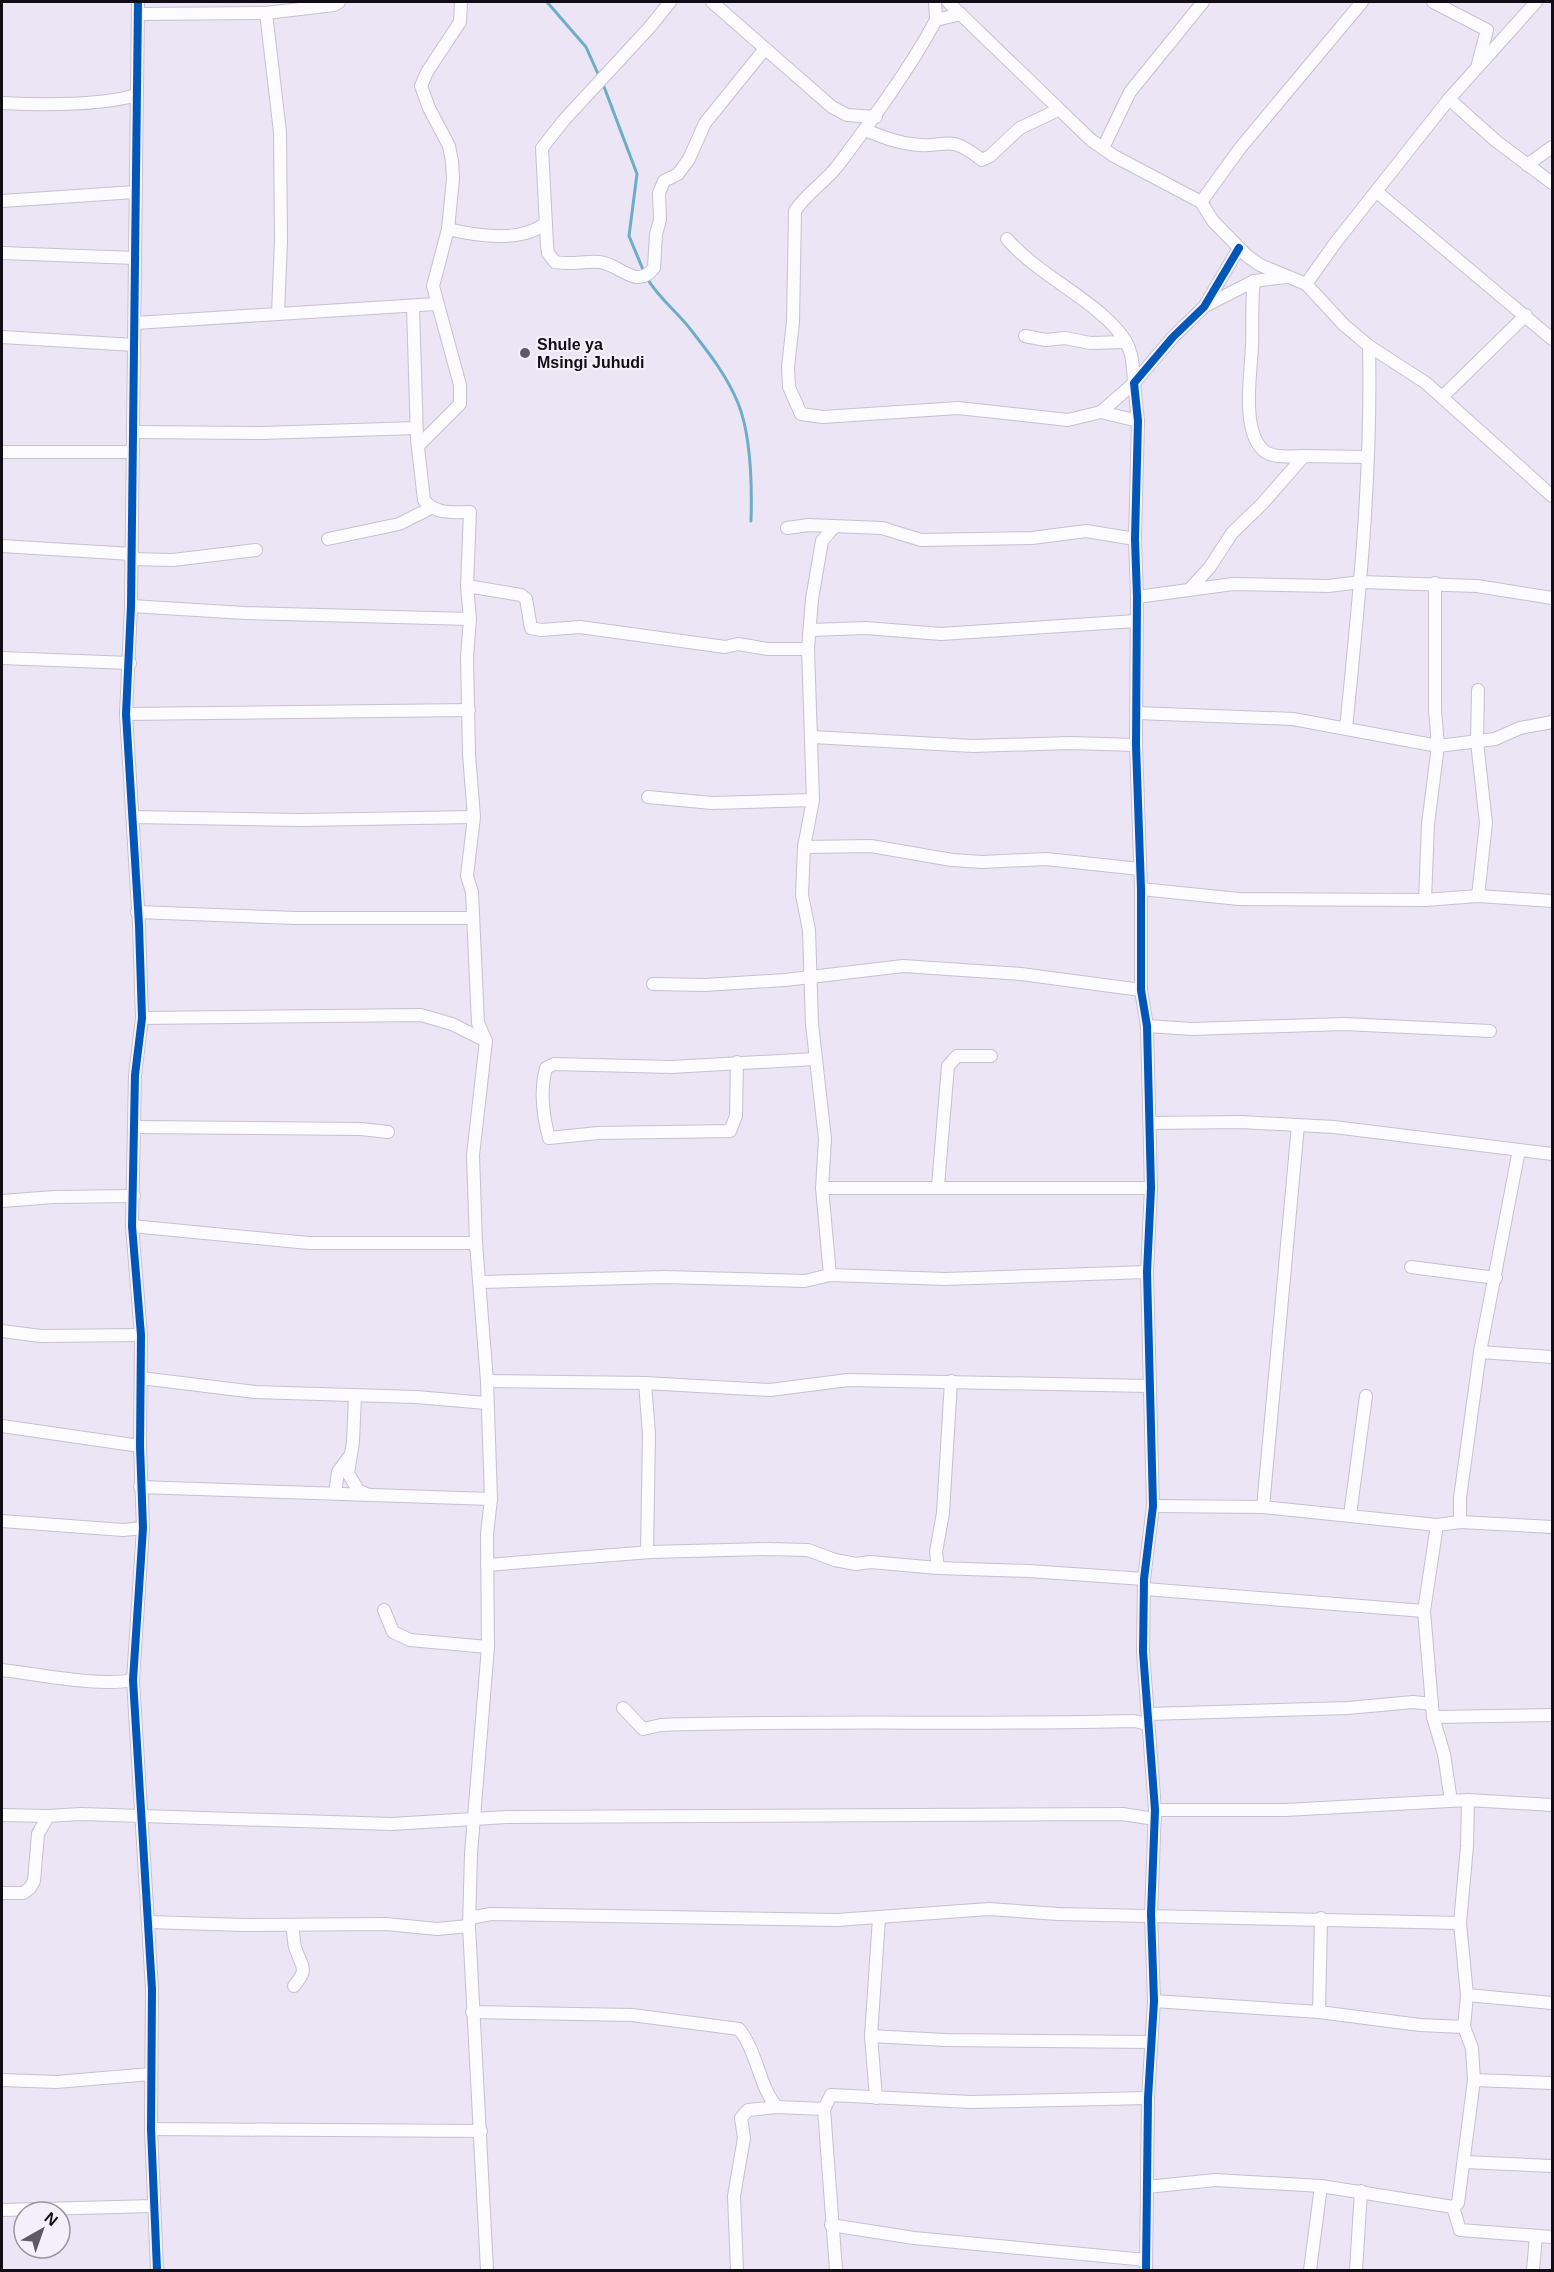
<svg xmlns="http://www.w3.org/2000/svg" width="1554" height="2272" viewBox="0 0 1554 2272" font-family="Arial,sans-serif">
<rect width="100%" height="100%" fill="#ece5f5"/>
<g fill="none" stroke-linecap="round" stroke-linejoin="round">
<g stroke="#6dadc8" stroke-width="3">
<polyline points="547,2 586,47 599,76"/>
<polyline points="603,84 637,174 629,236 644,272"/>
<path d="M 647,278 C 659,299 677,311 691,330 C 709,353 727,376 738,403 C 751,435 752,487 751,521"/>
</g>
<g stroke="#c6c1ce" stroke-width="14">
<g id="minor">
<polyline points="138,2 131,606 126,714 139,925 142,1018 135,1075 132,1226 141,1335 140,1446 143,1528 133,1680 152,1989 151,2129 157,2270"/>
<path d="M 670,2 L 649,28 L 564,120 L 542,148 L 547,245 L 548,253 L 555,262 C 570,265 584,261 599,262 C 619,263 636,291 654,268 L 656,234 L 660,220 L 659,193 L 664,181 L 678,174 L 689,159 L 705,123 L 764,50"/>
<polyline points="712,2 832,107 847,115 876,117"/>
<polyline points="935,2 936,20"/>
<polyline points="948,2 1091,140 1114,156 1201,202"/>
<polyline points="1362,2 1241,147 1201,202 1213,221 1246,255 1260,265 1306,284 1344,325 1369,346 1426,383 1552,496"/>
<polyline points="1433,2 1487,30 1478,64"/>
<polyline points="266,13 280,132 281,240 278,314"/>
<polyline points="139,14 266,13 334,5 339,2"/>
<path d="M 961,14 L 936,20 C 909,70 872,120 839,164 C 826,182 806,193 795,211 L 793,322 L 788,367 L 789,387 L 801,414 L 823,417 L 958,408 L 1068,420 L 1101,412 L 1138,421"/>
<polyline points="1449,99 1496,141 1552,183"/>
<path d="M 2,103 C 42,105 98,106 137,95"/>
<path d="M 865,130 C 880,136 894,142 911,144 C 948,150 945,131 982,160 L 990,156 L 1020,128 L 1058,110"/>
<polyline points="1103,148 1130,92 1203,2"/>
<polyline points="1527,165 1552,147"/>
<polyline points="1377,192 1552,339"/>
<polyline points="2,201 135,192"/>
<path d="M 448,229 C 477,236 521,243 546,223"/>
<path d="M 1007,239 C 1038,276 1104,304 1126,342 C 1133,354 1133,369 1134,383 L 1101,412"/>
<polyline points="2,253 135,258"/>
<path d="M 1254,281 C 1251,303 1253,324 1252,346 C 1251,373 1241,429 1263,450 C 1273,459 1291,456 1304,456"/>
<polyline points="1306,284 1336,242 1449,99 1536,2"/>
<polyline points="1207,305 1254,281 1286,277"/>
<path d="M 413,307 L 417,439 L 424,500 C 436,515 453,512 470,512 L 467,586 L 470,619 L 467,657 L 469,754 L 474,817 L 467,876 L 472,892 L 478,1023 L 486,1041 L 473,1155 L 476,1243 L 487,1381 L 491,1499 L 487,1534 L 488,1647 L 471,1854 L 469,1926 L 487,2270"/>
<polyline points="135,323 436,304"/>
<polyline points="1025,336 1046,340 1065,338 1090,343 1126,342"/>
<polyline points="2,337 134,345"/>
<polyline points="1442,397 1526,315"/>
<polyline points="133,432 262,433 416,428"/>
<polyline points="418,446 460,404 460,385 433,286 448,229 453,179 452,161 449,146 429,108 421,86 427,72 460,22 461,2"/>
<polyline points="2,452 133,452"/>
<polyline points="787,528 809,525 882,528 921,540 1032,538 1086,531 1135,539"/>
<polyline points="328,539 399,524 431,508"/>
<polyline points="2,546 132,554"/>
<polyline points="131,559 173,560 256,550"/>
<polyline points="467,586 521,595 526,599 531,628 541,630 580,627 725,647 738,644 768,649 808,649"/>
<polyline points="1190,589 1210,567 1232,533 1262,504 1304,456 1367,457"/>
<polyline points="1137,597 1233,584 1328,586 1361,582 1477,586 1552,598"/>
<polyline points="131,606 245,613 470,619"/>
<polyline points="811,630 866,628 941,634 1136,621"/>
<polyline points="2,658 130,663"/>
<polyline points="1137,713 1293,719 1438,746 1495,739 1520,728 1552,722"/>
<polyline points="126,714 469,710"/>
<path d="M 1346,728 C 1359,601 1372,473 1369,346"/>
<polyline points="813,737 973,746 1070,743 1136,745"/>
<polyline points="648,797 712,803 813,800"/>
<polyline points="133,817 303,820 474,817"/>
<polyline points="804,847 871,846 952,860 982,862 1046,859 1140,869"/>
<polyline points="1141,889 1239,899 1425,900 1478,896 1552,901"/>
<polyline points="1478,896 1486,823 1477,742 1478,690"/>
<polyline points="1425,900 1428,824 1438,746 1435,710 1435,583"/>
<polyline points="137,912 296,918 471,918"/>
<polyline points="653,984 705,985 785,980 903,966 1021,974 1141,990"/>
<polyline points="142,1018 421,1015 452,1024 486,1041"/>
<polyline points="1147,1026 1192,1029 1344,1024 1490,1031"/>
<path d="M 737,1062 L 736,1116 L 730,1131 L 598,1133 L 549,1138 C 543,1116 540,1090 546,1068 L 554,1064 L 671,1067 L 815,1059"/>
<polyline points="1150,1123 1241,1122 1334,1127 1552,1154"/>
<polyline points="135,1127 361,1129 388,1132"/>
<polyline points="938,1186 948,1066 957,1056 991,1056"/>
<polyline points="822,1188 1151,1188"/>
<polyline points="2,1201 54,1197 134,1196"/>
<polyline points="132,1226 309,1243 476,1243"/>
<polyline points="1411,1267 1496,1278"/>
<polyline points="830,1275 822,1188 825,1139 812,1024 809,930 802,895 804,847 813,800 808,649 812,599 822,541 834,527"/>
<polyline points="482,1282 665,1277 805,1281 830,1275 946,1279 1147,1272"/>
<polyline points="2,1331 41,1336 141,1335"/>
<polyline points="1480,1352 1552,1357"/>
<polyline points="141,1378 255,1392 416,1397 486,1403"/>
<polyline points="487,1381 645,1383 770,1390 848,1380 1148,1386"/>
<polyline points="645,1383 649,1434 647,1552"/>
<polyline points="355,1396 353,1442 348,1473 358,1490 366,1494"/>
<polyline points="2,1426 140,1446"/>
<polyline points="140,1487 491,1499"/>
<polyline points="335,1493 338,1472 349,1457"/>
<polyline points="1153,1506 1263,1507 1437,1525 1460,1522 1552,1527"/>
<polyline points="1263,1507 1298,1125"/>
<polyline points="1350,1515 1366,1396"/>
<polyline points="2,1521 123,1530 143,1528"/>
<polyline points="1460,1522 1460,1498 1480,1352 1519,1150"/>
<polyline points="1437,1525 1424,1611 1433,1717 1444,1754 1451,1801"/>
<polyline points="487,1565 651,1552 768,1549 808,1550 835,1560 856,1564 870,1562 938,1568 1029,1571 1144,1579"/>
<polyline points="938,1568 936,1552 943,1513 951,1381"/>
<polyline points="1145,1589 1424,1611"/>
<polyline points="384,1610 393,1632 410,1640 488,1647"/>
<path d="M 2,1670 C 38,1674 99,1687 133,1680"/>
<path d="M 623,1708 L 643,1729 L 661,1725 C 819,1720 976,1725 1134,1721 L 1147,1724"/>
<polyline points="1149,1714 1348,1708 1413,1702 1432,1704"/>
<polyline points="1433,1717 1552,1715"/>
<polyline points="1155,1810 1285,1810 1468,1800 1552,1805"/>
<polyline points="2,1815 48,1816"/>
<polyline points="2,1893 23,1893 30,1888 34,1881 38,1834 48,1816 81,1814 391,1824 507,1817 1122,1814 1155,1819"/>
<polyline points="470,1918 491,1914 837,1920 989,1909 1058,1914 1460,1923"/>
<polyline points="149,1922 244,1925 386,1924 437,1929 469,1926"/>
<path d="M 292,1925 C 294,1933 293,1943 296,1950 C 303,1969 308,1969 294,1986"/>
<polyline points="1467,1995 1552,2003"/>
<polyline points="1154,2001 1319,2012 1420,2025 1464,2027"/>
<path d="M 472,2012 L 632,2015 L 739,2029 C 758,2053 759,2087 777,2107"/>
<polyline points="1319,2012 1321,1918"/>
<polyline points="871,2036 945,2040 1151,2042"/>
<polyline points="2,2080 56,2082 151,2074"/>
<polyline points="1474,2080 1552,2083"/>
<polyline points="876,2098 871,2036 879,1918"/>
<polyline points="151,2129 481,2131"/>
<polyline points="1464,2162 1552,2166"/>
<polyline points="1147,2187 1215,2180 1321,2186 1453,2207 1458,2203 1474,2080 1472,2048 1464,2027 1467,1995 1460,1923 1467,1846 1468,1800"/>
<polyline points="1453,2207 1460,2230 1552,2237"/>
<polyline points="2,2210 154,2206"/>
<polyline points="831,2225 914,2238 1146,2260"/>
<polyline points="737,2270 734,2196 744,2138 741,2118 748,2110 777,2107 824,2109"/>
<polyline points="836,2270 824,2109 831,2095 971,2102 1148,2098"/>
<polyline points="1146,2270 1148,2098 1154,2001 1151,1914 1155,1810 1143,1652 1144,1579 1153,1506 1147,1272 1151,1188 1147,1026 1141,990 1141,889 1136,745 1137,597 1135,539 1138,421 1134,383 1173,337 1204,307 1239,248"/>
<polyline points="1310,2270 1321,2186"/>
<polyline points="1356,2270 1361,2191"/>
<polyline points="1533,2270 1536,2236"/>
</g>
</g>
<use href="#minor" stroke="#fcfbfe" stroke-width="12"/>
<g stroke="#f4f0fb" stroke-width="11">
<g id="cycleway">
<polyline points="138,2 131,606 126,714 139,925 142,1018 135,1075 132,1226 141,1335 140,1446 143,1528 133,1680 152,1989 151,2129 157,2270"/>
<polyline points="1146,2270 1148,2098 1154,2001 1151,1914 1155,1810 1143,1652 1144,1579 1153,1506 1147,1272 1151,1188 1147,1026 1141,990 1141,889 1136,745 1137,597 1135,539 1138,421 1134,383 1173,337 1204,307 1239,248"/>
</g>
</g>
<use href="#cycleway" stroke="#0057b8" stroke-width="8"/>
</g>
<circle fill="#5e5965" stroke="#f4f0fb" stroke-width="2" cx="525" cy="353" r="6"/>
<g text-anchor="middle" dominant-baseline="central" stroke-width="4.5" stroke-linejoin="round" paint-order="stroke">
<g font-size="16" font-weight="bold" fill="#110d17" stroke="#f4f0fb" text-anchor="start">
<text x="537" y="344">Shule ya<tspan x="537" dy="18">Msingi Juhudi</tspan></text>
</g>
</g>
<rect width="1554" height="2272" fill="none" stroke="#110d17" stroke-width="6"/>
<g transform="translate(42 2230) rotate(40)"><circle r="28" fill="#f4f0fb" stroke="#9995a0" stroke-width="1.5"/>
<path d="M0-4.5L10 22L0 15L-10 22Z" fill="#5e5965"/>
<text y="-9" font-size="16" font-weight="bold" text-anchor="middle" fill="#110d17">N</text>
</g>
</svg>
